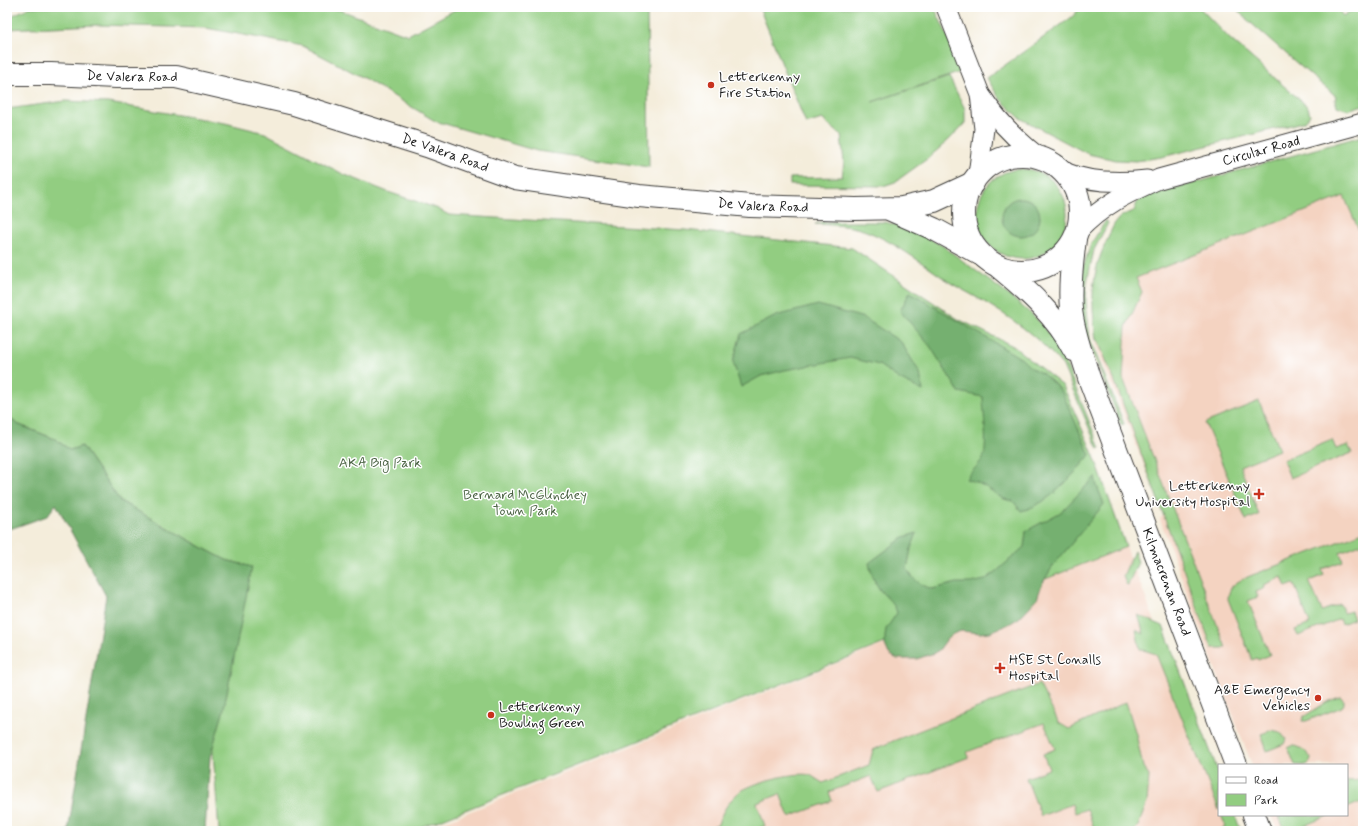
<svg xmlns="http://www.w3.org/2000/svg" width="1370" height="838" viewBox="0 0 1370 838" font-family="Mynerve,sans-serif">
<rect width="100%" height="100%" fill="#fff"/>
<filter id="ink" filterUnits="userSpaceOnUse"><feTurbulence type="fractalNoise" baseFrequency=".025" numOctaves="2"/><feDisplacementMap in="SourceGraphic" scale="8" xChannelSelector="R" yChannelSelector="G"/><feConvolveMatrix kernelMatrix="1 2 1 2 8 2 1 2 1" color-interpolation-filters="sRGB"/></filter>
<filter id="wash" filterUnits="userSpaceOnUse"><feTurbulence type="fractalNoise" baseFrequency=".012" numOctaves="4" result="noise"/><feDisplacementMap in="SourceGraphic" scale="16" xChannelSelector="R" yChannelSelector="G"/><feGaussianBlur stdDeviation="0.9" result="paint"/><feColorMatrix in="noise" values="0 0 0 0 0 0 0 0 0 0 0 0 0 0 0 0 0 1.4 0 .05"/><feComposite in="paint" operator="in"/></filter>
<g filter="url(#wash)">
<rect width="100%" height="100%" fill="#f4eddb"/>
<g fill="#f4d3c1">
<polygon points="1363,149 1363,831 1278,831 1271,815 1347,815 1347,765 1252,765 1207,647 1160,519 1164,515 1096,345 1109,296 1135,212"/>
<polygon points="1126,547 1219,788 1219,815 1229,815 1236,831 435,831 434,826"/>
</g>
<g fill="#92cd81" stroke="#57744e">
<polygon points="30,7 324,7 340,10 408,35 460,7 647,7 649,167 537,151 435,121 362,77 303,46 206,28 97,25 7,29 7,18"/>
<polygon points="759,7 934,7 964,71 872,102 949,77 965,109 965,123 950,139 927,159 895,182 883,186 790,185 790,178 842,177 844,162 841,135 822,119 806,124"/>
<polygon points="1081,7 1199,7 1230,39 1308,107 1310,115 1305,121 1291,125 1162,157 1136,161 1116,160 1088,154 1020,118 999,98 987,78 1072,17"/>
<polygon points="1235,7 1336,7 1343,16 1349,12 1363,9 1363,66 1362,67 1363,69 1363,105 1348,110 1337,106 1335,100 1336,96 1315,79 1243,16"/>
<polygon points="66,101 109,103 225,123 265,133 343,174 388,192 436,208 449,215 685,230 852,248 958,319 1013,346 1063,386 1094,456 1126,547 440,820 409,831 219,831 212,739 245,565 226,560 205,549 120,501 82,446 70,450 55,439 17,424 7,416 7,109"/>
<path d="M 1362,136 L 1363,240 L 1344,196 L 1136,278 L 1142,292 L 1126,327 L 1123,378 L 1226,648 L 1212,648 L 1115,382 L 1098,341 L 1096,340 C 1091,299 1090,275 1108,238 C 1115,222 1116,216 1134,211 L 1138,200 L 1160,192 L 1198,182 Z"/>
<circle cx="1022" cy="214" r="45"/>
<polygon points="1106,220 1108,223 1094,250 1087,282 1086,301 1090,340 1124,424 1121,425 1087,338 1080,316 1081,273 1091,244"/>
<path d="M 822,222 L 885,222 L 911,229 L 943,246 L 1011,297 L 1036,318 L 1056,343 L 1066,364 L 1100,448 L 1098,449 L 1063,366 C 1043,342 1020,324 994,308 C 979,298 964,291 949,282 C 925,265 890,239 863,230 C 848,225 831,225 815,224 Z"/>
<polygon points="1259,401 1279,450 1240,466 1259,515 1246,520 1205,423"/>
<polygon points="1332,440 1336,449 1348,445 1352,453 1290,478 1283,460"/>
<path d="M 1363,532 L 1363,543 L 1340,552 L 1343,561 L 1322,569 L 1324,575 L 1309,581 L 1322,611 L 1340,604 L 1344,613 L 1351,611 L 1354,619 L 1342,624 L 1340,619 L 1298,636 L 1295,630 L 1310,624 L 1294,584 L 1286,587 L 1282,577 L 1264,585 L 1265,588 L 1256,592 L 1258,597 L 1248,601 L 1270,655 L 1258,660 L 1257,658 L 1252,660 L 1228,599 C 1229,584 1237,582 1250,576 Z"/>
<polygon points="1134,551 1138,562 1128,585 1126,584 1123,576"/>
<polygon points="1138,615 1163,626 1219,774 1219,810 1156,654 1140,649 1136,630 1144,634"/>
<path d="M 1039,684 L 1059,723 L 1069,729 L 1126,702 L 1136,734 L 1143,767 L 1149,776 L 1147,803 L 1138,826 L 1134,831 L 1095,831 L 1087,809 L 1075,813 L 1072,804 L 1041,816 L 1026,778 L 1049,769 L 1043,754 L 1055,749 L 1044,723 L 967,752 L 969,757 L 878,792 L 871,776 L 829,792 L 832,801 L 789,817 L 780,794 L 757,803 L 765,826 L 751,831 L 701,831 L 718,824 C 722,812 728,802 738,793 C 751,783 794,771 810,775 C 814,777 819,781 823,783 L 869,765 L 873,750 L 893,741 Z"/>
<polygon points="1339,697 1341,697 1344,700 1344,704 1342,707 1306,721 1302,721 1303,717 1327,702"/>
<polygon points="1272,730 1280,732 1286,739 1284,744 1267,751 1261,734"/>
<path d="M 1292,746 C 1299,745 1307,752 1311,758 C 1311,767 1302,765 1295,765 L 1288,748 Z"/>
<polygon points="1363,780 1363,801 1347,808 1347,781"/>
<polygon points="1221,815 1235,815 1241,831 1216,831 1226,827"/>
<polygon points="1278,815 1330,815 1296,829 1283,826"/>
</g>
<g fill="#75b06f" stroke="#486646">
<circle cx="1021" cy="217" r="19"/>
<path d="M 910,292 L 1022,359 L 1030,367 L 1043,374 L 1061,390 L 1090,455 C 1071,477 1050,504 1021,511 L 1013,501 C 999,500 993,490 982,485 C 977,482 971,481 966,479 C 970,472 977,467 982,460 C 989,449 983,411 983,397 L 959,392 L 930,346 L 900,311 Z"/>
<polygon points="818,305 864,318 901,342 920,373 923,391 899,379 879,365 850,358 785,370 761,376 741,387 733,362 741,334 776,316"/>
<polygon points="7,416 17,424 55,439 70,450 82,446 120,501 205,549 226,560 252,567 223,713 210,757 205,831 68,831 106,596 56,504 47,516 7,530"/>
<path d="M 1095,477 L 1097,486 L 1104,504 L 1053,566 L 1042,584 L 1037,599 L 1019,618 L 1009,624 L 990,632 L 980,633 L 961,631 L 953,634 L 947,639 L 939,650 L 934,653 L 917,659 L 897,659 L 889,654 L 885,645 L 885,637 L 886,629 L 897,613 C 895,603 886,598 880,590 C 874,581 871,573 869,563 L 904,537 L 917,533 L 911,549 L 907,569 C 913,580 921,585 932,589 L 957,583 L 971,583 L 985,580 L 997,571 L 1024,547 L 1026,531 L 1061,512 Z"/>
</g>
</g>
<g filter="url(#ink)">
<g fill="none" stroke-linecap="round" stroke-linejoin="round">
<g stroke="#3c3b39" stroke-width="21">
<g id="tertiary">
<polyline points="946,7 980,94 984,129 978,175"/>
<path d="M 982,97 C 996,119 1016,139 1037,156"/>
<path d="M 1064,172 C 1090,183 1119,183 1147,180"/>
<path id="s1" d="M 1078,231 C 1102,205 1128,193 1159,179 L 1363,123"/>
</g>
</g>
<g stroke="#3c3b39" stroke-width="24">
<g id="secondary">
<path id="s2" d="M 7,74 L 51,74 L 116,77 L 176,77 L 294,104 L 427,146 L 515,178 L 639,196 L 750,206 L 856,209 L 902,208 L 934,201 L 973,183"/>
<circle cx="1022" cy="213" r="58"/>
<polyline points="891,210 934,229 980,254"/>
<path id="s3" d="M 1075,239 C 1072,262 1069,286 1071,309 C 1073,332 1082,355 1089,378 L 1236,765"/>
<path d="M 1000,268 C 1029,292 1056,316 1074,350"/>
<polyline points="1254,815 1260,831"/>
</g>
</g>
<use href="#tertiary" stroke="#fff" stroke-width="19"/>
<use href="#secondary" stroke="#fff" stroke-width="22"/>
</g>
</g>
<g fill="#c8321e" stroke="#fff" stroke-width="1.5">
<circle cx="711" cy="85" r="4"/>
<path d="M1257 488h4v4h4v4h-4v4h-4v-4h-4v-4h4z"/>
<path d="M998 662h4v4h4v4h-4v4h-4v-4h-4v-4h4z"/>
<circle cx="1318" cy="698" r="4"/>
<circle cx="491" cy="715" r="4"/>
</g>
<g text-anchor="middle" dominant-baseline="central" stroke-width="3" stroke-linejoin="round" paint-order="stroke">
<g font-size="14" fill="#1c1c1c" stroke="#fff">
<text stroke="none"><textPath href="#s2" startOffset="125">De Valera Road</textPath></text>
<text stroke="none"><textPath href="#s1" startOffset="203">Circular Road</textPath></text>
<text stroke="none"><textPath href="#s2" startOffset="449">De Valera Road</textPath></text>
<text stroke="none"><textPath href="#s2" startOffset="773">De Valera Road</textPath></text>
<text stroke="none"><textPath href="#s3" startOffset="360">Kilmacrenan Road</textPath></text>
</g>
<g font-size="14" fill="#1c1c1c" stroke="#fff" text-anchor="start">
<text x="719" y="77">Letterkenny<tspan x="719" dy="16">Fire Station</tspan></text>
<text x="1250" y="486" text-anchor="end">Letterkenny<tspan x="1250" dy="16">University Hospital</tspan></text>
<text x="1009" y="660">HSE St Conalls<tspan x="1009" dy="16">Hospital</tspan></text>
<text x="1310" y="690" text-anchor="end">A&amp;E Emergency<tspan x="1310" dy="16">Vehicles</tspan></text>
<text x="499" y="707">Letterkenny<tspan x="499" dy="16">Bowling Green</tspan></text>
</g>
<g font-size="14" fill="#4b6344" stroke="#fff">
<text x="380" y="463">AKA Big Park</text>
<text x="525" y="495">Bernard McGlinchey<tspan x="525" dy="16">Town Park</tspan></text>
</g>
</g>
<rect width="1370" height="838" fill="none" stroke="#fff" stroke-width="24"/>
<rect x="1218" y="764" width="130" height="52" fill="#ffffff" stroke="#a4a4a4"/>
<rect x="1226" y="777" width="20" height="6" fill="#ffffff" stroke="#a4a4a4"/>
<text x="1254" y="784" font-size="12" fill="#1c1c1c">Road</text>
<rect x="1226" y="794" width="20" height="12" fill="#92cd81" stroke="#a4a4a4"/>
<text x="1254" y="804" font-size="12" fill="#1c1c1c">Park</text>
</svg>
